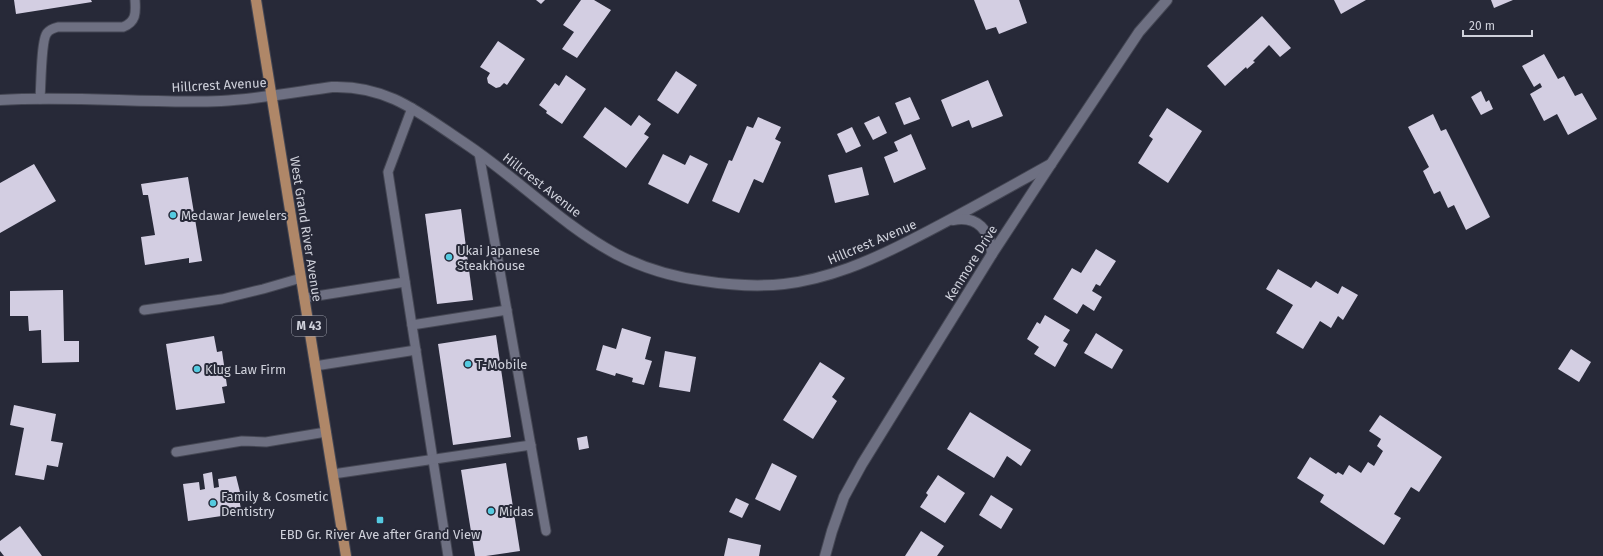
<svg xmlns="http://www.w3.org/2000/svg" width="1603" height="556" viewBox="0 0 1603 556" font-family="'Fira Sans',sans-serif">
<rect width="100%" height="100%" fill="#272938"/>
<g fill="#d3cee2">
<polygon points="14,0 91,0 92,2 16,14"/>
<polygon points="536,0 545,0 541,4"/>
<polygon points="581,0 594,0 611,10 577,58 562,49 574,32 563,25"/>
<polygon points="974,0 1019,0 1027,23 999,34 996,27 986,30"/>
<polygon points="1334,0 1366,0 1341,14"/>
<polygon points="1491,0 1513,0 1494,8"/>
<polygon points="1262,16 1291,48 1280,57 1269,45 1253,61 1255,62 1247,69 1246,67 1225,86 1207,66"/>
<polygon points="498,41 525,59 507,85 504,83 500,87 496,88 488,83 487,78 490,73 480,67"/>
<polygon points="1544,54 1558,79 1564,76 1575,96 1582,93 1597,119 1568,135 1557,114 1544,121 1530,94 1542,87 1540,83 1534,87 1522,66"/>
<polygon points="676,71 697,85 678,114 657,100"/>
<polygon points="566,75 586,89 562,124 546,113 547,111 539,105 555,83 559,86"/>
<polygon points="988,80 1003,116 972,128 969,120 952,127 941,100"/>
<polygon points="1481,91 1486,102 1489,100 1493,109 1481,115 1471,97"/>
<polygon points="910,97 920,119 904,125 895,103"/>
<polygon points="605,107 631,126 639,115 651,124 644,134 649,137 626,168 583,137"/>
<polygon points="1167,108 1202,131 1168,183 1138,163 1153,139 1149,136"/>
<polygon points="1433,114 1441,131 1446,129 1490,217 1466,230 1454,205 1448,208 1440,191 1434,194 1423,171 1429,167 1408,127"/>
<polygon points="879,116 887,133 873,140 864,123"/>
<polygon points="758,117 781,127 775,139 781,142 763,183 754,179 739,213 712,201 729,160 732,161 747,126 753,128"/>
<polygon points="852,127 861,146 846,153 837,134"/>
<polygon points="911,134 926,169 894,183 884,157 898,151 894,142"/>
<polygon points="663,154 685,165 690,155 708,164 688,204 648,184"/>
<polygon points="34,164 56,201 0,233 0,183"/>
<polygon points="862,167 869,195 835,203 828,175"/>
<polygon points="188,177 202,261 189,263 189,258 145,265 141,237 155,235 148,195 143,195 141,184"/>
<polygon points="461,209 473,300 437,304 425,214"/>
<polygon points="1096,249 1116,261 1100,286 1096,284 1092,291 1102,297 1094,311 1083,304 1077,314 1053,299 1072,268 1081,273"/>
<polygon points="1278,269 1311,288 1316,281 1338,294 1342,286 1358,295 1343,320 1338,316 1331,328 1320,321 1303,349 1276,333 1293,305 1266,289"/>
<polygon points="63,290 64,341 79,341 79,362 42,363 41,330 29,331 28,316 10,316 10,291"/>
<polygon points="1045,315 1070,330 1063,341 1068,344 1055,367 1034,354 1039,347 1027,339 1037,322 1040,324"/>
<polygon points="622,328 651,337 645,359 652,361 644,385 632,382 633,378 616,373 615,376 596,370 603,345 616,349"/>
<polygon points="1096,333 1123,350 1112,369 1084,353"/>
<polygon points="496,335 511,437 453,445 438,344"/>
<polygon points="214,336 217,352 222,351 227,386 222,387 225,403 176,410 166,344"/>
<polygon points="1571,349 1591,362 1579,382 1558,369"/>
<polygon points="665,351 696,357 690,392 659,387"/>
<polygon points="820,362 845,378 832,397 837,401 813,439 783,420"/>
<polygon points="14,405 56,414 51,441 63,443 58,467 47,465 44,480 15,475 24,428 10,425"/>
<polygon points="970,412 1031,450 1021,466 1007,456 994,478 947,449"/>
<polygon points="1380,415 1442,457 1419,492 1411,487 1394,514 1401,518 1384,545 1320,502 1324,495 1297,478 1310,457 1336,474 1338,472 1343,475 1349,465 1361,473 1368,462 1374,466 1383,451 1377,446 1381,439 1369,431"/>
<polygon points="587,436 589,448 579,450 577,438"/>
<polygon points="506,463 520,551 486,556 475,556 461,470"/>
<polygon points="772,463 797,476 780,511 755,499"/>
<polygon points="212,472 214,488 219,487 218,479 236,476 240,492 238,492 242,515 235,516 235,514 188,521 183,484 199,482 200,490 205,489 203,474"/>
<polygon points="938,475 965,493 945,523 920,507 928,495 926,493"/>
<polygon points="991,495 1013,509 1001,529 979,515"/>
<polygon points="736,498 749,504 742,518 729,512"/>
<polygon points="20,526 42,556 4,556 0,551 0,541"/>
<polygon points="921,531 944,546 937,556 905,556"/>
<polygon points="728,538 761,545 759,556 724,556"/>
</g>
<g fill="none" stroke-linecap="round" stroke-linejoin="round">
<g stroke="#454754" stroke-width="11">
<g id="lane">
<path d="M 40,99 C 41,87 41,40 47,33 C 50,29 54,28 58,27 L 123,27 C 136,22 136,13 135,0"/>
<polyline points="412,108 388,172 448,556"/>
<polyline points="479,153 546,531"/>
<polyline points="304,298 405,282"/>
<polyline points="144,310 222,299 263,289 301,278"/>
<polyline points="412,325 507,310"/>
<polyline points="315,366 416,350"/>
<polyline points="176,452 242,441 266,442 326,432"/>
<polyline points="333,474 531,445"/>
</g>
</g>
<g stroke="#454754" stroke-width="12">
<g id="street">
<path d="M 0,100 C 73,95 147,104 221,101 C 258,99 296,92 332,87 C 389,85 422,115 466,144 C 517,178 562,225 616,254 C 643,268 674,277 704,281 C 730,285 757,287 784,284 C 828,279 870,261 909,241 C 957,217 1004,190 1051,164"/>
<path d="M 953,220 C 977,215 991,231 992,254"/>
<polyline points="825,556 832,531 844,497 862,464 992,254 1051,164 1139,32 1167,0"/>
</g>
</g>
<g stroke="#454754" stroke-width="12">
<polyline id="primary" points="256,0 346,556"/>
</g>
<use href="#lane" stroke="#6e7082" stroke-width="9"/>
<use href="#street" stroke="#6e7082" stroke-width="10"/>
<use href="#primary" stroke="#af8768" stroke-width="10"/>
</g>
<g fill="#55cae0" stroke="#272938" stroke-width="1.5">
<circle cx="173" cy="215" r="4"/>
<circle cx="449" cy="257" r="4"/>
<circle cx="468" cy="364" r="4"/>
<circle cx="197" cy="369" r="4"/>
<circle cx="213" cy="503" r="4"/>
<circle cx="491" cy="511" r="4"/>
<rect x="376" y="516" width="8" height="8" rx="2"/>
</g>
<g text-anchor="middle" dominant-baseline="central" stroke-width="4" stroke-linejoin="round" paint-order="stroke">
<rect fill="#272938" stroke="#9d9faa" stroke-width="1" x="292" y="316" width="34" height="20" rx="3"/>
<g font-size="12" font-weight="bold" fill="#cfd1db">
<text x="309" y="326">M 43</text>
</g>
<g font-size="13" fill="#cfd1db" stroke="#272938">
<text transform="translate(219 85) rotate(-3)">Hillcrest Avenue</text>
<text transform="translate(542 185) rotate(38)">Hillcrest Avenue</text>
<text transform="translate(306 229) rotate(81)">West Grand River Avenue</text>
<text transform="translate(872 242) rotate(-23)">Hillcrest Avenue</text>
<text transform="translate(971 263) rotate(-58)">Kenmore Drive</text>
</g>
<g font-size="13" fill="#cfd1db" stroke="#272938" text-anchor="start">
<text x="181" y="215">Medawar Jewelers</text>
<text x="457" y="250">Ukai Japanese<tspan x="457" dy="15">Steakhouse</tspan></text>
<text x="476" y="364">T-Mobile</text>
<text x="205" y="369">Klug Law Firm</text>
<text x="221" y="496">Family &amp; Cosmetic<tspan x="221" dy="15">Dentistry</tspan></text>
<text x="499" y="511">Midas</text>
<text x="380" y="534" text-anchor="middle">EBD Gr. River Ave after Grand View</text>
</g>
</g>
<path d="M1463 30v6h69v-6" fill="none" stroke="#cfd1db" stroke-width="2"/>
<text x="1469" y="30" font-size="12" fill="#cfd1db" stroke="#272938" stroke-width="3" paint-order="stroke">20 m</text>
</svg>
